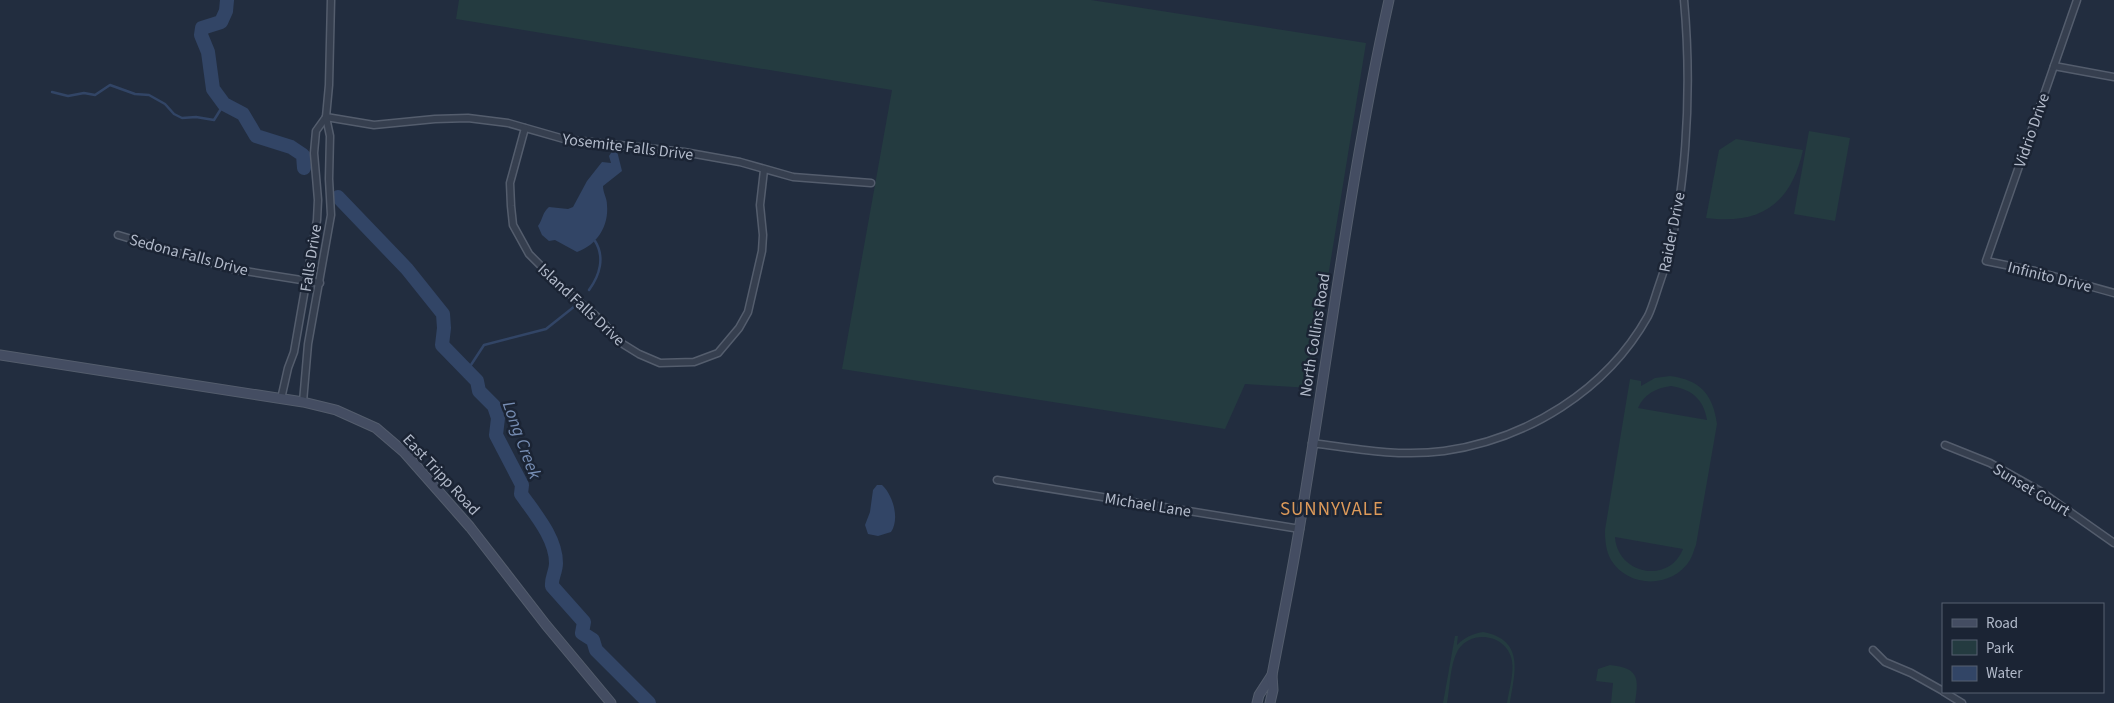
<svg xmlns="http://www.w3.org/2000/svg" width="2114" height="703" font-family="'Source Sans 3',sans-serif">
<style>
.green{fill:#243b40;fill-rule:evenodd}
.water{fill:#324566}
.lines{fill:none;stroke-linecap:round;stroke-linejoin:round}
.stream{stroke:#324566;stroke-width:2.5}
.river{stroke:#324566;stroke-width:14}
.street-casing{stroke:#545d6d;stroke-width:9}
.secondary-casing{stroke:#545d6d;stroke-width:11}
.street{stroke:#363f4f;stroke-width:6}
.secondary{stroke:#444d62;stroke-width:9}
.labels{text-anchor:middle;stroke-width:5;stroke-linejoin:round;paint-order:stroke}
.street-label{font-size:16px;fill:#b2baca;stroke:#1b2434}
.water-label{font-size:18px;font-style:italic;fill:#778eb4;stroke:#1b2434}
.quarter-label{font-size:19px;letter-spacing:1px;fill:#dd9a5a;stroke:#1b2434}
</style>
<rect width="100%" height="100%" fill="#222d3f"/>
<g class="green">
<path d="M 459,0 L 1091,0 L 1366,43 L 1310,388 L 1245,384 L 1225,429 L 842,369 L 892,90 L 456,19 Z"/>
<path d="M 1809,131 L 1850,138 L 1835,221 L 1794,214 Z"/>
<path d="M 1736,139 L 1803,150 C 1791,204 1761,225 1706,218 L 1719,150 Z"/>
<path d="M 1670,376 C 1700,380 1713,394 1717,424 L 1696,545 C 1694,549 1693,555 1690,560 C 1673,588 1629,589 1611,560 C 1606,551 1605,541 1605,530 L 1630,379 L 1641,381 L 1641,386 L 1655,378 ZM 1671,386 C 1691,389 1704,399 1707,420 L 1638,408 C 1644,394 1656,388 1671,386 ZM 1615,537 L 1683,549 C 1669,585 1617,574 1615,537 Z"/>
<path d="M 1483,632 C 1525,640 1515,672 1510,703 L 1507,703 C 1509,690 1514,674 1512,661 C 1508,635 1472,628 1458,650 C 1450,664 1450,687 1447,703 L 1443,703 L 1455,636 L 1458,636 L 1457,645 C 1465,637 1472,634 1483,632 Z"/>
<path d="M 1610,665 C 1639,668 1639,678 1635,703 L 1611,703 L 1613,683 L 1596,681 L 1598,669 Z"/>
</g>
<g class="water">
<path d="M 613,150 L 617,151 L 622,171 L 603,186 C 603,193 607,198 607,205 C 609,226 597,245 577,252 L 555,240 L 549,241 L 542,235 L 538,226 C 543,219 542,213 549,207 L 568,209 L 573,207 L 587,181 L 602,162 L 611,163 L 609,156 Z"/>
<path d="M 877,485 L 882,485 C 893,495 900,519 891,532 L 878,536 L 868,534 L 865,525 L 870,512 L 873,490 Z"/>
</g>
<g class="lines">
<g class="stream">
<path d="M 52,92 L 68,96 L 84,93 L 95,95 L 110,85 L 135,94 L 149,95 L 165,104 L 174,114 L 182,118 L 196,117 L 214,120 L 224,104"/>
<path d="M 589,290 C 600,275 605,257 595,241"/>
<path d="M 467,371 L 484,345 L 546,329 L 575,306"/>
</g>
<g class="river">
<path d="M 227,0 L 226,11 L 221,22 L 202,28 L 201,35 L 208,52 L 213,89 L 224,104 L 243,114 L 256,136 L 291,147 L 303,155 L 304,168"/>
<path d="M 338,197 L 407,269 L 443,314 L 444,328 L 442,345 L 477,381 L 479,391 L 494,406 L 498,418 L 496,435 L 522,485 L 521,494 C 535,514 556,538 556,563 C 556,572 551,578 552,586 L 584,622 L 582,633 L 593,640 L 596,650 L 649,703"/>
</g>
<defs>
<g id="street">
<path d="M 2077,0 L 1986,261 L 2035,271 L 2114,293"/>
<path d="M 2054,66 L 2114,77"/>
<path d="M 326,117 L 374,125 L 435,119 L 468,118 L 508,123 L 564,139 L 684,152 L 740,162 L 793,177 L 871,183"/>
<path d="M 525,128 L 510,183 L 511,206 L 513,225 L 529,254 L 563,288 L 603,322 L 618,341 L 639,354 L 660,363 L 694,362 L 718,353 L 739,328 L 748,312 L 762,251 L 763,235 L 760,205 L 764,170"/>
<path d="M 118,235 L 232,269 L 320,283"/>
<path d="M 281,399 L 288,368 L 294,352 L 317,220 L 318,200 L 314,153 L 316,131 L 326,117"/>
<path d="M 303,402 L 308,344 L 331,215 L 329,179 L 330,136 L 326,117 L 329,85 L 331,0"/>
<path d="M 1312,443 C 1356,449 1400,457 1444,451 C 1527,439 1606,391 1648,316 C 1652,308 1655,297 1658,288 C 1688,206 1692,87 1684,0"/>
<path d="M 1945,445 L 1990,463 L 2040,491 L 2114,543"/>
<path d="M 997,480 L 1300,529"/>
<path d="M 1873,650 L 1885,662 L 1911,673 L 1943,691"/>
<path d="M 1944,692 L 1962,703"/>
</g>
<g id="secondary">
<path d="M 0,355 L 303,402 L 336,410 L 376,428 L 404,452 L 470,527 L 546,625 L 611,703"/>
<path d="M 1257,703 L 1259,695 L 1272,675"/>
<path d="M 1270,703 L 1273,690 L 1272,675 C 1281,627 1291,579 1299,530 C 1329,353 1350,175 1389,0"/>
</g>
</defs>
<use href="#street" class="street-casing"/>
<use href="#secondary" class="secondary-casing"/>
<use href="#street" class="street"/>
<use href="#secondary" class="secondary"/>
</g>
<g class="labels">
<g class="street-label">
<text transform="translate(2031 130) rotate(-71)" y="6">Vidrio Drive</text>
<text transform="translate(628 146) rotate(7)" y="6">Yosemite Falls Drive</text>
<text transform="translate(1671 232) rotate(-79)" y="6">Raider Drive</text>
<text transform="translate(189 254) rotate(15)" y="6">Sedona Falls Drive</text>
<text transform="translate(310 258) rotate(-81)" y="6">Falls Drive</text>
<text transform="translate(2050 276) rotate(14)" y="6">Infinito Drive</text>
<text transform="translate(582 304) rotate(43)" y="6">Island Falls Drive</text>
<text transform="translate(1314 335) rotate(-81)" y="6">North Collins Road</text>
<text transform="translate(442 474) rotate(47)" y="6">East Tripp Road</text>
<text transform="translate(2032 489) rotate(31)" y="6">Sunset Court</text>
<text transform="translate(1148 504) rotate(9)" y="6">Michael Lane</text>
</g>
<g class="water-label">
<text transform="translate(522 440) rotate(70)" y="6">Long Creek</text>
</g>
<g class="quarter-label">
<text x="1332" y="515">SUNNYVALE</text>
</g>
</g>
<rect x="1942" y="603" width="162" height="90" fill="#1b2434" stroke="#576070"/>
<rect x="1952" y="619" width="25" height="8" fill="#444d62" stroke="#576070"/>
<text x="1986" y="628" font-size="15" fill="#b2baca">Road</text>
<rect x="1952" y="640" width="25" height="15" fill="#243b40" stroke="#576070"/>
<text x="1986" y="653" font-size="15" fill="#b2baca">Park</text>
<rect x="1952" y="666" width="25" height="15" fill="#324566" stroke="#576070"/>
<text x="1986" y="678" font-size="15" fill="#b2baca">Water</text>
</svg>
